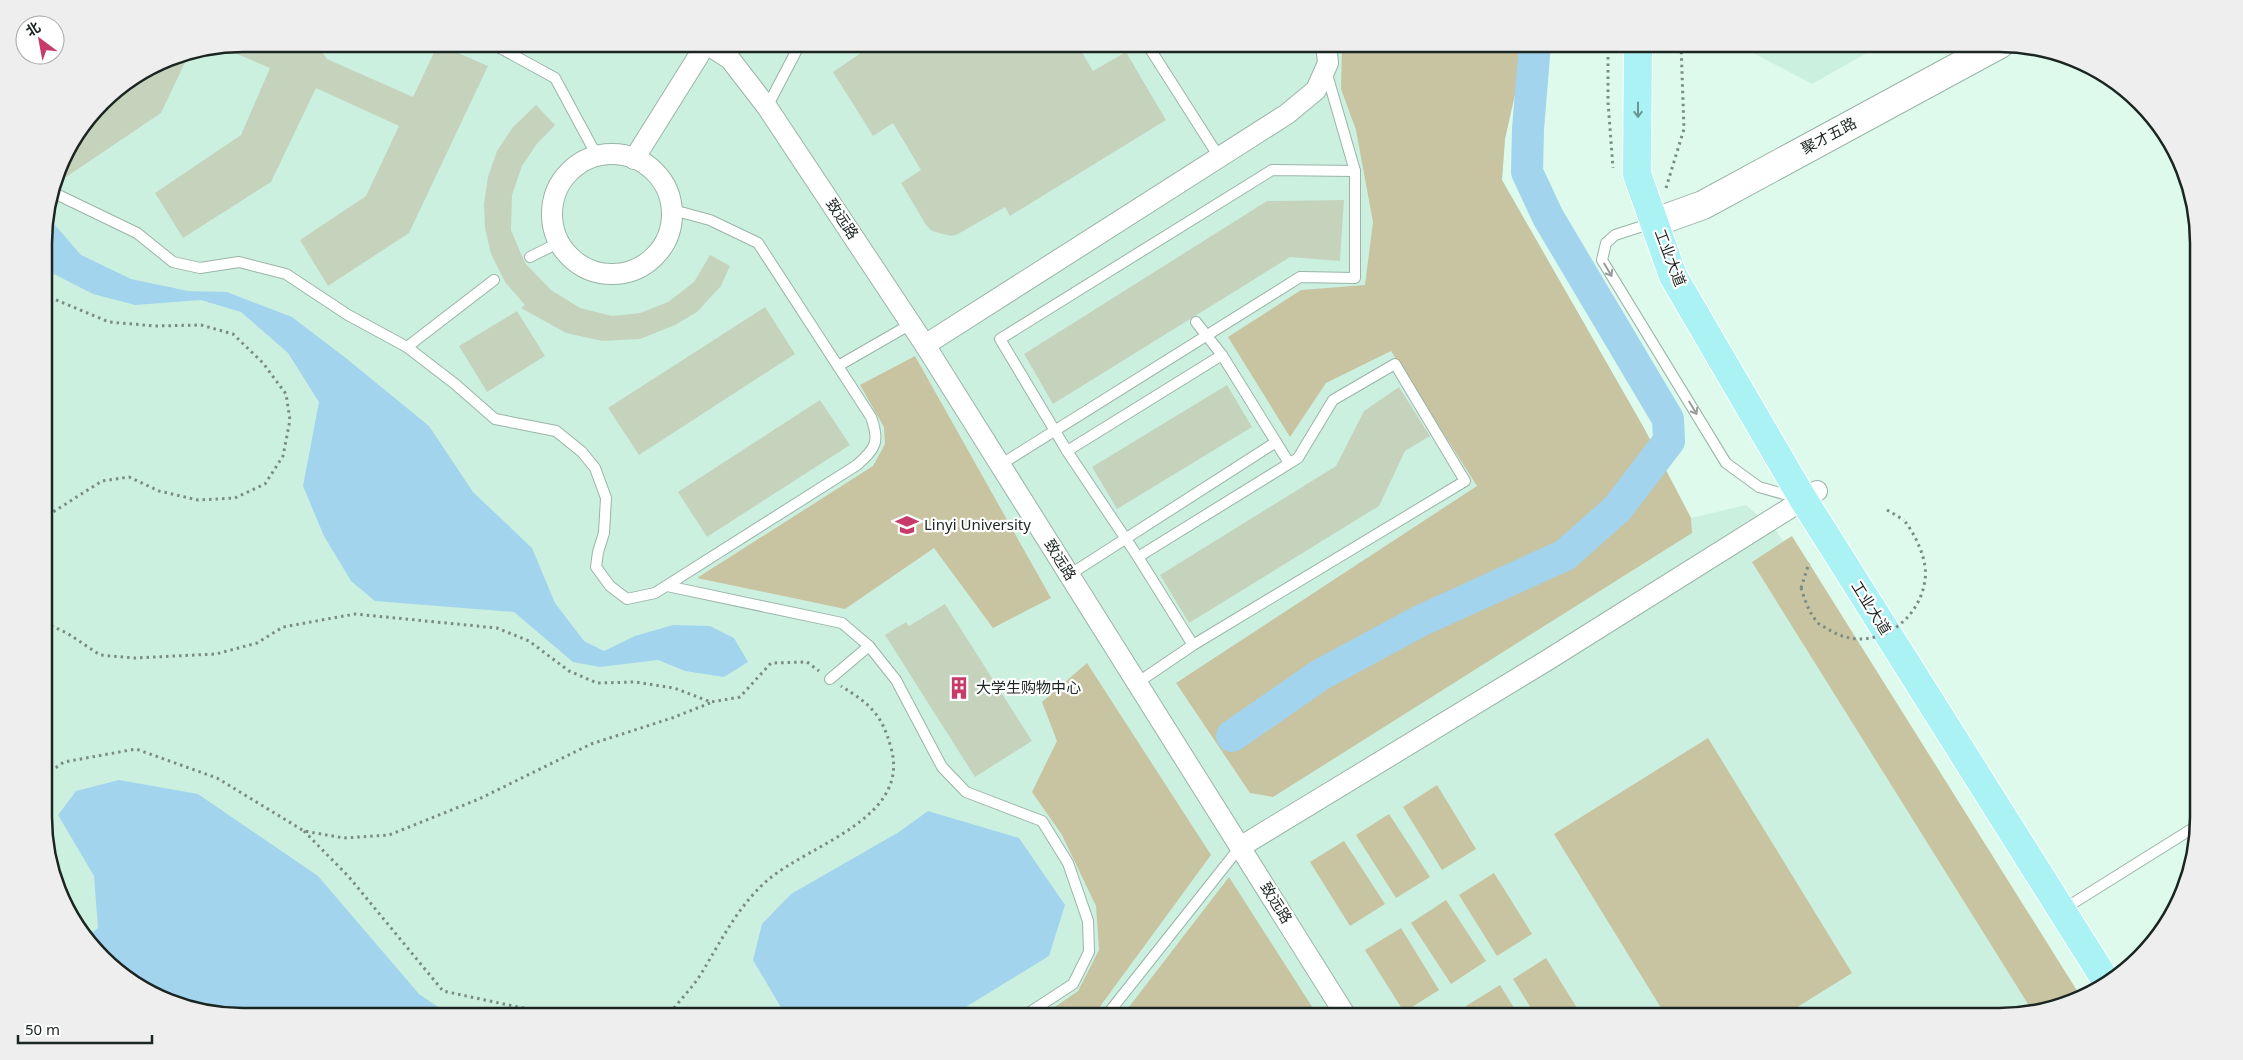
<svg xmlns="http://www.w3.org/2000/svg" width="2243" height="1060" font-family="'Noto Sans','Noto Sans SC',sans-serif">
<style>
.built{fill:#ccf0e0}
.green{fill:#c8c3a0}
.water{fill:#a2d4ed}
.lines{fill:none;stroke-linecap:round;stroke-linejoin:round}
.river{stroke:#a2d4ed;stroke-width:32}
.building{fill:#c5d3bd}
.lane-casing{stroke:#9ab4a8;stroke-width:12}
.street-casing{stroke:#9ab4a8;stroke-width:22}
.secondary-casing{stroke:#9ab4a8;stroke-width:30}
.primary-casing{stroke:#fff;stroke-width:30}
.path{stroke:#7a8c84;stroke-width:3;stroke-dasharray:2.5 4;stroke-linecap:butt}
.lane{stroke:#fff;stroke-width:10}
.street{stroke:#fff;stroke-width:20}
.secondary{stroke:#fff;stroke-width:28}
.primary{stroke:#aaf2f4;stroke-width:28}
.path-bridge{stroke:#7a8c84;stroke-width:3;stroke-dasharray:2.5 4;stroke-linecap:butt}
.oneway{stroke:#6a9695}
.oneway2{stroke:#989d9b}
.labels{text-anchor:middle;stroke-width:4.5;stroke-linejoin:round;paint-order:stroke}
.street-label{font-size:15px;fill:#1b2521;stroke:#fff}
.poi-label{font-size:15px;fill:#1b2521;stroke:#fff;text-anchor:start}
.rim{fill:none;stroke:#1b2521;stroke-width:2.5}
</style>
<rect width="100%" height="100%" fill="#defaed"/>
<g class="built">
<path d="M 244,44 L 1525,44 L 1505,139 L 1502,180 L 1644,428 L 1691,518 L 1746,505 L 1777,532 L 2075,1000 L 2064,1006 L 2012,1016 L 244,1016 L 167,1001 L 122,975 L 85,938 L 59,893 L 46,843 L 44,230 L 64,155 L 112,94 L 167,59 Z"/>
<path d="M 1736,44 L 1883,44 L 1812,84 Z"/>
</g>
<g class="green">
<path d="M 1342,44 L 1524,44 L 1525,50 L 1505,139 L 1502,180 L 1644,428 L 1691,518 L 1692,533 L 1273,797 L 1250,793 L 1176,683 L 1477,486 L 1391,351 L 1326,383 L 1290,437 L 1228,337 L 1301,290 L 1365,285 L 1373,222 L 1356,130 L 1341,89 Z"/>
<path d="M 915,356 L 1051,598 L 993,628 L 934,548 L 845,609 L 697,578 L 873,466 L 885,444 L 884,427 L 860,385 Z"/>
<path d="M 1792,536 L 2081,997 L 2064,1006 L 2033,1012 L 1752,562 Z"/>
<path d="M 1087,663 L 1211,855 L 1093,1016 L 1042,1016 L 1078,991 L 1099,950 L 1096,906 L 1062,835 L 1032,792 L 1057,741 L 1042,702 Z"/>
<path d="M 1708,738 L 1852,973 L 1783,1016 L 1666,1016 L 1554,834 Z"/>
<path d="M 1437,785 L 1476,849 L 1442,870 L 1403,807 Z"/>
<path d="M 1389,814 L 1430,877 L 1396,898 L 1356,835 Z"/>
<path d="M 1344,841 L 1385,904 L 1350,926 L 1310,862 Z"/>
<path d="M 1494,873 L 1532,934 L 1497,956 L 1459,895 Z"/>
<path d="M 1229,877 L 1318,1016 L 1122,1016 Z"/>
<path d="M 1446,900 L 1486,961 L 1451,984 L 1411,923 Z"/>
<path d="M 1401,928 L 1439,990 L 1404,1012 L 1365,950 Z"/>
<path d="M 1546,958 L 1582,1016 L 1536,1016 L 1513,979 Z"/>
<path d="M 1500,985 L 1519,1016 L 1473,1016 L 1466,1006 Z"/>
</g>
<g class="water">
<path d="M 48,217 L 81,255 L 131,279 L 188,291 L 227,292 L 292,317 L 347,359 L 429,426 L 473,492 L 532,548 L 555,603 L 584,641 L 604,651 L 635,636 L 673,625 L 710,626 L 734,638 L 748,662 L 724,677 L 685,671 L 658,660 L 600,667 L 573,662 L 514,612 L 375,601 L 351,581 L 324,536 L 303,486 L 319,402 L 288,353 L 241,312 L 201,300 L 135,305 L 93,294 L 44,269 L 44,230 Z"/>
<path d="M 119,780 L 198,794 L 318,876 L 419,994 L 450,1015 L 507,1016 L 243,1016 L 167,1001 L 122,975 L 85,938 L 98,928 L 94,876 L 58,815 L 76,791 Z"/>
<path d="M 928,811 L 1019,838 L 1065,905 L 1049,956 L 951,1016 L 912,1016 L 901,1010 L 883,1016 L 786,1016 L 753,960 L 762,924 L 791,894 L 899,832 Z"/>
</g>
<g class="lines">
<path class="river" d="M 1232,736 L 1320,675 L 1420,621 L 1565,555 L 1617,509 L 1669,441 L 1668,419 L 1548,217 L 1527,172 L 1528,129 L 1535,44"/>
</g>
<g class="building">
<path d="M 244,44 L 316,44 L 327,59 L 413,97 L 438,44 L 488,66 L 409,233 L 328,286 L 300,240 L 366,196 L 399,126 L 316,88 L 271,182 L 183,238 L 155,193 L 241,135 L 270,68 L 223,48 Z"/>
<path d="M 874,44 L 1077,44 L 1093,71 L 1126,52 L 1166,120 L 1010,216 L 1005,207 L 958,234 L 951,236 L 943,234 L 932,231 L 926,225 L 901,183 L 921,170 L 893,123 L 873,136 L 833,72 Z"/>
<path d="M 189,54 L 161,113 L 66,177 L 61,168 L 64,155 L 112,94 L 167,59 Z"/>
<path d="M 536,105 L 555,125 L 536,145 L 522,166 L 512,195 L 511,230 L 525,263 L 551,290 L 580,308 L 612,316 L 640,313 L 668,302 L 694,282 L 710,255 L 730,266 L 721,286 L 697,312 L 675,325 L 640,339 L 602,341 L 566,333 L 521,308 L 525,305 L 505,282 L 491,254 L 485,228 L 484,204 L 488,177 L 497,151 L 513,127 Z"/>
<path d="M 1344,200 L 1340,261 L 1290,257 L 1053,404 L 1024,354 L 1267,201 Z"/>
<path d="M 765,307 L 795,354 L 639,455 L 608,408 Z"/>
<path d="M 517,311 L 545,356 L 487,392 L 459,346 Z"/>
<path d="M 1227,385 L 1252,427 L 1117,509 L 1092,467 Z"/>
<path d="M 1399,387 L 1430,436 L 1405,451 L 1379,506 L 1189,623 L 1160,575 L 1336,466 L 1364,411 Z"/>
<path d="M 820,400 L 850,445 L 707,537 L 678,492 Z"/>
<path d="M 945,604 L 1032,741 L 975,777 L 885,635 L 906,622 L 909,626 Z"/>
</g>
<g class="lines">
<defs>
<g id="lane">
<path d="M 493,44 L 555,78 L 597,156"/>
<path d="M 1147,44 L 1219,157"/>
<path d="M 767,107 L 800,44"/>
<path d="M 54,193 L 137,233 L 173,262 L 200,268 L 239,262 L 286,274 L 348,315 L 407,347 L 455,384 L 495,419 L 556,431 L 582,452 L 595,468 L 606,498 L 604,533 L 598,552 L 596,567 L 610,586 L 627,599 L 655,593 L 857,465 C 876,448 880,442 871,417 L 758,243 L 710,220 L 673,210"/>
<path d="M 1652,223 L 1615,235 L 1606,243 L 1602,260 L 1726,463 L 1759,487 L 1798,498"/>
<path d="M 530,257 L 560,242"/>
<path d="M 1196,322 L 1222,355"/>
<path d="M 407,347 L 494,280"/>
<path d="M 838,366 L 911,324"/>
<path d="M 1276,442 L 1289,463"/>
<path d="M 1067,451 L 1000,339 L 1272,170 L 1355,171"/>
<path d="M 1000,465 L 1300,277 L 1355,278 L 1355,171 L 1326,71"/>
<path d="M 1069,575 L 1125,539 L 1276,442 L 1222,355 L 1067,451 L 1138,557"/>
<path d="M 667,586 L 842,623 L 869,646 L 896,680 L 942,767 L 966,792 L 1042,821 L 1068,863 L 1088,921 L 1089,952 L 1073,984 L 1024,1016"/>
<path d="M 830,679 L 869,646"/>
<path d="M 1137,683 L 1193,645 L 1465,481 L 1395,364 L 1333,400 L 1298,458 L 1138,557 L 1193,645"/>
<path d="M 2075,902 L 2198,825"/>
<path d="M 1106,1016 L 1240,847"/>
</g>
<g id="street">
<path d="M 707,44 L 730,59 L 767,107 L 925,345 L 1346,1016"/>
<circle cx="612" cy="214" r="60"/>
<path d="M 634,159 L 706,44"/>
<path d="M 925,345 L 1287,114 L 1316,90 L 1328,63 L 1326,44"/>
<path d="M 1240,847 L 1546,661 L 1817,491"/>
</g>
<path id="secondary" d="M 1656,222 L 1703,205 L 2000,44"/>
<path id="primary" d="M 1638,44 L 1637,174 L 1673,276 L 1803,499 L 2108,984"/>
</defs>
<use href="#lane" class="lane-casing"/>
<use href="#street" class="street-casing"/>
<use href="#secondary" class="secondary-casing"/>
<use href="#primary" class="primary-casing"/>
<g class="path">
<path d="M 1608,44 L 1608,102 L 1613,168"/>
<path d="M 1666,188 L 1684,129 L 1681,44"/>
<path d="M 44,295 L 109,322 L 155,326 L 201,325 L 233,334 L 263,363 L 286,394 L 290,420 L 283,456 L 265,484 L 235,498 L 198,500 L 159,491 L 129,477 L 102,481 L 45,517"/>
<path d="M 1887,510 L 1904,520"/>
<path d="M 1801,588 L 1809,563"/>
<path d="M 45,623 L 67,633 L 100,655 L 134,658 L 216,654 L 257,643 L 283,627 L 355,614 L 497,628 L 529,641 L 569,671 L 597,683 L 635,682 L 674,688 L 711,702 L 740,697 L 771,663 L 807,662 L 819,671"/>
<path d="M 45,775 L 64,762 L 136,749 L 217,778 L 304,831 L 344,838 L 389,835 L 479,799 L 591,744 L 672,718 L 710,703"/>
<path d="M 304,831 L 349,877 L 443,991 L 560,1016"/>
<path d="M 664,1016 L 670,1013 C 680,1000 692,988 701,974 C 721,941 739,904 769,879 C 811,844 911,818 891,748 C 882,714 870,704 841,686"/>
</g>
<use href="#lane" class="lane"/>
<use href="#street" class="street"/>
<use href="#secondary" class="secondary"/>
<use href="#primary" class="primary"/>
<path class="path-bridge" d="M 1801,588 C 1805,600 1809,613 1818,623 C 1821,626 1827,628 1831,631 C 1871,654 1919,624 1925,580 C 1928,560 1916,536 1904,520"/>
</g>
<defs><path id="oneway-shaft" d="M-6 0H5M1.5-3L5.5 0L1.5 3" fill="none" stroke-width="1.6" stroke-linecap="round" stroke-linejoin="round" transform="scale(1.25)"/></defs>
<use class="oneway" href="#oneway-shaft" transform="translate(1638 110) rotate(90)"/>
<g class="oneway2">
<use href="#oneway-shaft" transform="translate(1608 270) rotate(59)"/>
<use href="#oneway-shaft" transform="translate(1693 408) rotate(59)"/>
</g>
<defs>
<symbol id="university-bare" viewBox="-9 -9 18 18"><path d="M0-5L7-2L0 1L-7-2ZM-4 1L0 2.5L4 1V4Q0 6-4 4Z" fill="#c83a69" stroke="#fff" stroke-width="2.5" paint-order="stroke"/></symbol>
<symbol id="building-bare" viewBox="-9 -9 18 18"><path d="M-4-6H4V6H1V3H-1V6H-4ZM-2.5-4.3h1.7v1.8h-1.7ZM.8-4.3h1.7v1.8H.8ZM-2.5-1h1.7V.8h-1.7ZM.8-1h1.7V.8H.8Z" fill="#c83a69" stroke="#fff" stroke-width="2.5" paint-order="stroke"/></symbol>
</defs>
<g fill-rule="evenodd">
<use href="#university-bare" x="891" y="509" width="32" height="32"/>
<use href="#building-bare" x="943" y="672" width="32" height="32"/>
</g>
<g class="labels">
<g class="street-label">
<text transform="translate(1829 136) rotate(-28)" y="5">聚才五路</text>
<text transform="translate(842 219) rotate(56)" y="5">致远路</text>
<text transform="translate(1670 258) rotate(69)" y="5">工业大道</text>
<text transform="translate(1060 560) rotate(58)" y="5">致远路</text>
<text transform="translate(1871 608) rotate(58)" y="5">工业大道</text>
<text transform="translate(1276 903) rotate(58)" y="5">致远路</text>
</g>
<g class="poi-label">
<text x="924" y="530">Linyi University</text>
<text x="976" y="693">大学生购物中心</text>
</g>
</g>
<path d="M0 0H2243V1060H0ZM243 52H1999A191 191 0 0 1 2190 243V817A191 191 0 0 1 1999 1008H243A191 191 0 0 1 52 817V243A191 191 0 0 1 243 52Z" fill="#edeeed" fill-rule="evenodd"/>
<path class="rim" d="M243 52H1999A191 191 0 0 1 2190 243V817A191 191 0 0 1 1999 1008H243A191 191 0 0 1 52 817V243A191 191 0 0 1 243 52Z"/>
<g transform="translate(40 40) rotate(328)"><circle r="24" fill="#ffffff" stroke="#a4a8a6"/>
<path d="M0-4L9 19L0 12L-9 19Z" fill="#c83a69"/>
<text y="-8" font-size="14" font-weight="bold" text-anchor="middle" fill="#1b2521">北</text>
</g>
<path d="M18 1035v8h134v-8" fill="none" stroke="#1b2521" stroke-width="2.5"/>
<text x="25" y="1035" font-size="15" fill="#1b2521" stroke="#ffffff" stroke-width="4" paint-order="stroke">50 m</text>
</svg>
